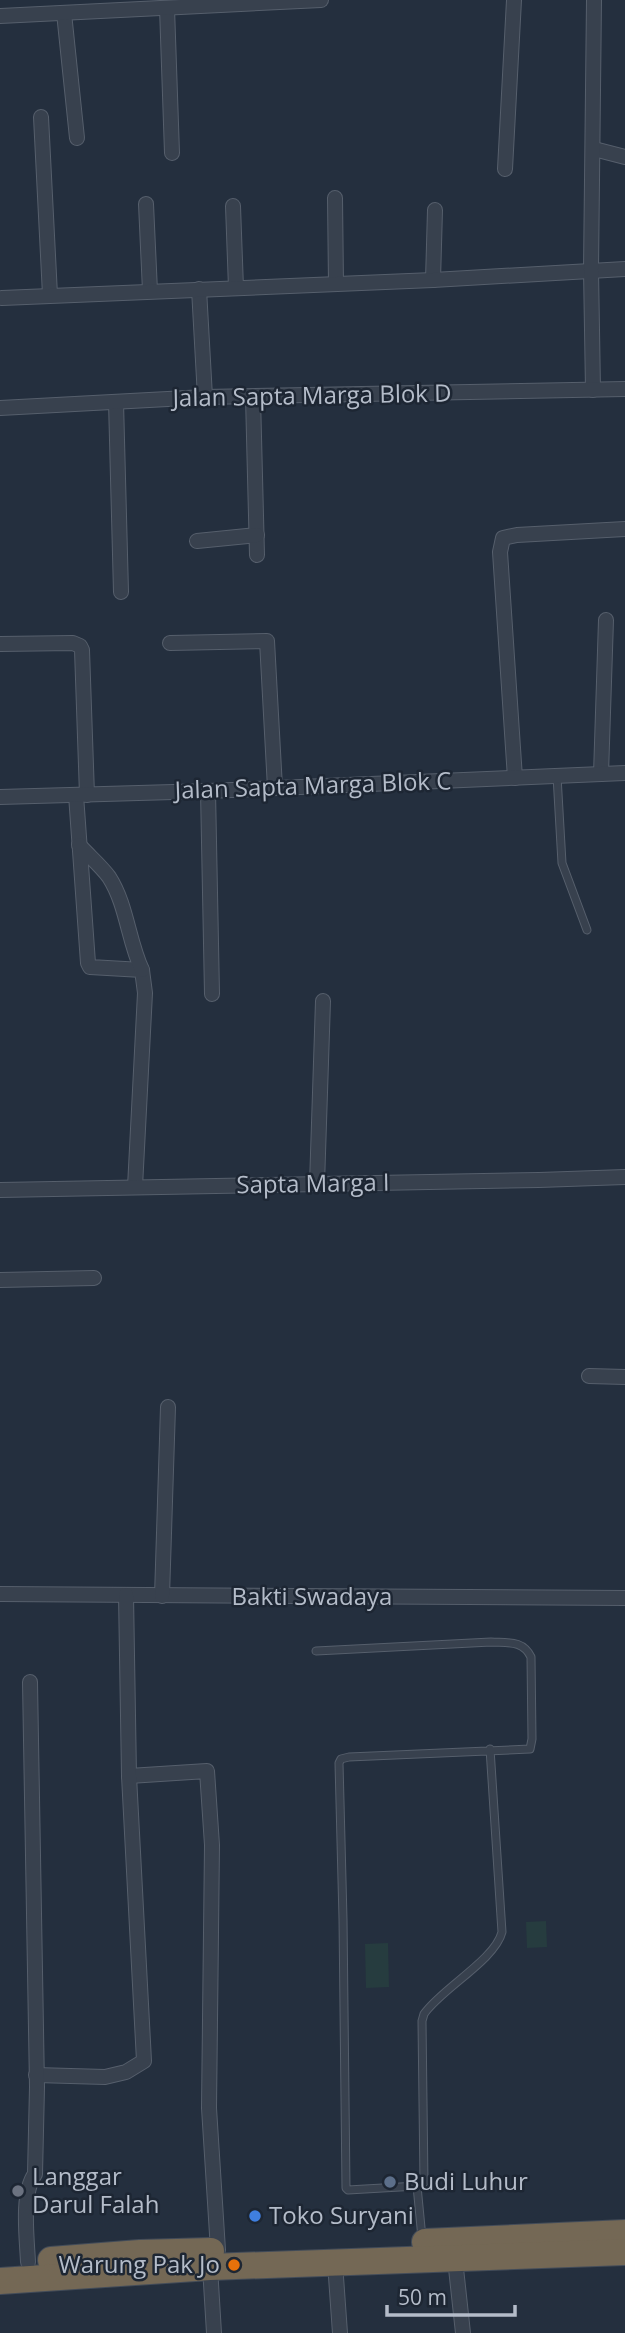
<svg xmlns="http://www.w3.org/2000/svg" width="625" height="2333" font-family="'Open Sans',sans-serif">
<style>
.green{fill:#263c3f}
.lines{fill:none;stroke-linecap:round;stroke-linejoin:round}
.lane-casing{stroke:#565f6c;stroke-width:9}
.street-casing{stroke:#565f6c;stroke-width:16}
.highway-casing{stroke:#434c59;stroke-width:28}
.lane{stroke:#38414e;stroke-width:7}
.street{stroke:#38414e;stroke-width:14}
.highway{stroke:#746855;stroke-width:26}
.service-dot{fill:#5c6f8a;stroke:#1d2633;stroke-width:2.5}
.worship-dot{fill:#6b7280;stroke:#1d2633;stroke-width:2.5}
.shop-dot{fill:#3f7fe0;stroke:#1d2633;stroke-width:2.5}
.food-dot{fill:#e8710a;stroke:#1d2633;stroke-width:2.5}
.labels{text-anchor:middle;stroke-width:5;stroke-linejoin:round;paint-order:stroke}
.street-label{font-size:24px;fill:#b4bcc9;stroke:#1d2633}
.poi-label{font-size:24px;fill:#b4bcc9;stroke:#1d2633;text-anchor:start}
</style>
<rect width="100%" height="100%" fill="#242f3e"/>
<g class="green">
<path d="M 546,1921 L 547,1947 L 527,1948 L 526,1922 Z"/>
<path d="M 388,1943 L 389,1987 L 366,1988 L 365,1944 Z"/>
</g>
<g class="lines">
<defs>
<g id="lane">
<path d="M 557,776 L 562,863 L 587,930"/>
<path d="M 316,1651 L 491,1642 C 508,1643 523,1640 531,1657 L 532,1739 L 530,1749 L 349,1757 L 341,1759 L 339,1763 L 343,1919 L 346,2188 L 348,2190 L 417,2186 L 424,2183 L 422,2021 L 424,2014 C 441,1989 495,1960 502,1932 L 490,1749"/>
<path d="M 417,2186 L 422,2238"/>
</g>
<g id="street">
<path d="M 167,8 L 172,153"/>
<path d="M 64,13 L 77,138"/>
<path d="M 0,16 L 321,0"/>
<path d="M 41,117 L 50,295"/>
<path d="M 594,149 L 625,157"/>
<path d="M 505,169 L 514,0"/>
<path d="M 335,198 L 336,284"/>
<path d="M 146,204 L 150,291"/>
<path d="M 233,206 L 236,288"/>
<path d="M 433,280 L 435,210"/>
<path d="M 199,289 L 205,397"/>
<path d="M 2,298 L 433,280 L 625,269"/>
<path d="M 593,390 L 591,270 L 594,0"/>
<path d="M 253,397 L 257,555"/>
<path d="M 116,402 L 121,592"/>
<path d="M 0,408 L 205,397 L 625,389"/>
<path d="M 197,541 L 257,535"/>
<path d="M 170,643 L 267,641 L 275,788"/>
<path d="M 0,644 L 73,643 L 80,646 L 82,650 L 87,795"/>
<path d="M 601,774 L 606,620"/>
<path d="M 515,778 L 500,552 L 503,538 L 517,535 L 625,529"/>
<path d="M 208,791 L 212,994"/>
<path d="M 76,795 L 88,963 L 90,967 L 142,970 L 145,993 L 135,1187"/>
<path d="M 0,797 L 208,791 L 625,773"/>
<path d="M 79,845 C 89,856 101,866 109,877 C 127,905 128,940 142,970"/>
<path d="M 317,1184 L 323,1001"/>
<path d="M 0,1190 L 539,1180 L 625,1177"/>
<path d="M 0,1280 L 94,1278"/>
<path d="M 589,1376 L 625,1377"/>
<path d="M 0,1594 L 625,1598"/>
<path d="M 162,1596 L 168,1407"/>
<path d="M 129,1776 L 207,1771 L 212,1845 L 209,2108 L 218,2250"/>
<path d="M 36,2075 L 105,2077 L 126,2072 L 144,2061 L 129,1776 L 126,1595"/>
<path d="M 455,2259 L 463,2333"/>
<path d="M 28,2262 C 27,2239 21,2193 35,2174 L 37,2087 L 30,1682"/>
<path d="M 335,2263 L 340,2333"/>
<path d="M 210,2267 L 214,2333"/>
</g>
<g id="highway">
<path d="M 425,2242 L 625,2233"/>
<path d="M 51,2260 L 140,2253 L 211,2251"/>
<path d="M 0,2281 L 210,2267 L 625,2252"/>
</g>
</defs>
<use href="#lane" class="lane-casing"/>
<use href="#street" class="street-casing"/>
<use href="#highway" class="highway-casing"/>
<use href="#lane" class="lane"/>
<use href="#street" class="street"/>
<use href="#highway" class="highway"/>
</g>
<circle class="service-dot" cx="390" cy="2182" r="7"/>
<circle class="worship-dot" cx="18" cy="2191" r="7"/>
<circle class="shop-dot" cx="255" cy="2216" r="7"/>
<circle class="food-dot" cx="234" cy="2265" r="7"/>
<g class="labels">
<g class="street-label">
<text transform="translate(312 396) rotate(-1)" y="8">Jalan Sapta Marga Blok D</text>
<text transform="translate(313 786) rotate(-2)" y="8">Jalan Sapta Marga Blok C</text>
<text transform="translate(313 1184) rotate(-1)" y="8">Sapta Marga I</text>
<text x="312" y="1605">Bakti Swadaya</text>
</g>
<g class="poi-label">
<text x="32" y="2185">Langgar<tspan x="32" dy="28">Darul Falah</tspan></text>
<text x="404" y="2190">Budi Luhur</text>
<text x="269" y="2224">Toko Suryani</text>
<text x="220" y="2273" text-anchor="end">Warung Pak Jo</text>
</g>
</g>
<path d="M387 2305v10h128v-10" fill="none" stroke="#b4bcc9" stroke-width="3.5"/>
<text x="398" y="2305" font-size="21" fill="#b4bcc9" stroke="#1d2633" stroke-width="5" paint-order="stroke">50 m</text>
</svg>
